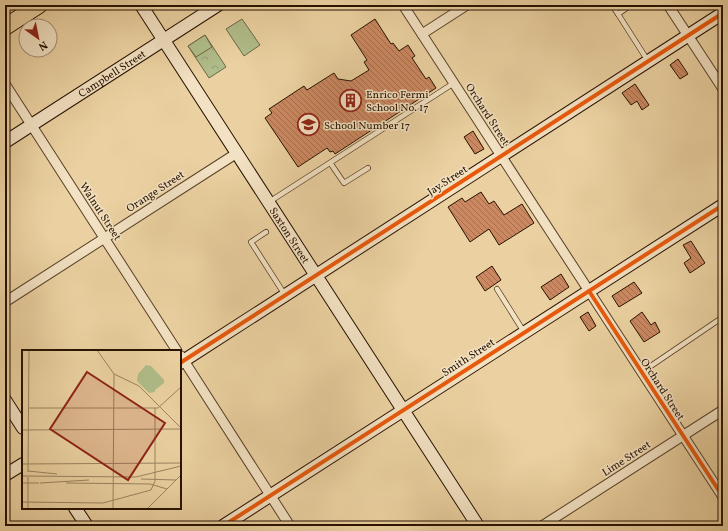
<svg xmlns="http://www.w3.org/2000/svg" width="728" height="531" font-family="Vollkorn,serif">
<style>
.park{fill:url(#park-crowns);stroke:#6b6745}
.pitch{fill:#b0bd8a;stroke:#6b6745}
.building{fill:url(#building-back-hatch);stroke:#261100}
.lines{fill:none;stroke-linecap:round;stroke-linejoin:round}
.lane-casing{stroke:#574128;stroke-width:6}
.street-casing{stroke:#574128;stroke-width:11}
.secondary-casing{stroke:#261100;stroke-width:14}
.highway-casing{stroke:#261100;stroke-width:18}
.lane{stroke:#f2e1c2;stroke-width:4.5}
.street{stroke:#f2e1c2;stroke-width:9}
.secondary{stroke:#f2e1c2;stroke-width:12}
.highway{stroke:#ebd1a1;stroke-width:16}
.cycleway-casing{stroke:#f2e1c2;stroke-width:6}
.cycleway{stroke:#e8590c;stroke-width:4}
.labels{text-anchor:middle;stroke-width:3;stroke-linejoin:round;paint-order:stroke}
.street-label{font-size:11px;fill:#261100;stroke:#f2e1c2}
.poi-label{font-size:11px;fill:#261100;stroke:#f2e1c2;text-anchor:start}
.inset-road{fill:none;stroke:#9c8461;stroke-width:1}
.view{fill:#8f2418;fill-opacity:0.15;stroke:#8f2418;stroke-width:2}
.inset-edge{fill:none;stroke:#261100;stroke-width:2}
</style>
<defs>
<pattern id="park-crowns" width="20" height="18" patternUnits="userSpaceOnUse"><rect width="20" height="18" fill="#b0bd8a"/><path d="M2 6a3 3 0 1 1 6 0M12 15a3 3 0 1 1 6 0" fill="none" stroke="#97a175"/></pattern>
<pattern id="building-back-hatch" width="6" height="6" patternUnits="userSpaceOnUse"><rect width="6" height="6" fill="#cb8861"/><path d="M-1 5l2 2M0 0l6 6M5-1l2 2" fill="none" stroke="#a56e4e"/></pattern>
</defs>
<rect width="100%" height="100%" fill="#ebd1a1"/>
<filter id="stains"><feTurbulence type="fractalNoise" baseFrequency=".005" numOctaves="4"/><feColorMatrix values="0 0 0 0 .2 0 0 0 0 .09 0 0 0 0 .02 0 0 0 .5 -.17"/></filter>
<radialGradient id="worn" r=".72"><stop offset=".6" stop-color="#630" stop-opacity="0"/><stop offset="1" stop-color="#630" stop-opacity=".3"/></radialGradient>
<path class="park" d="M 205,35 L 226,67 L 209,78 L 188,46 Z"/>
<g class="pitch">
<path d="M 242,19 L 260,45 L 244,56 L 226,29 Z"/>
<path d="M 205,35 L 212,47 L 196,57 L 188,46 Z"/>
</g>
<g class="building">
<path d="M 375,19 L 391,44 L 393,43 L 399,51 L 408,45 L 415,56 L 412,58 L 426,79 L 429,77 L 436,88 L 335,154 L 333,151 L 330,152 L 327,148 L 298,167 L 265,118 L 272,113 L 269,109 L 304,86 L 307,90 L 334,73 L 338,79 L 351,81 L 369,70 L 364,62 L 367,60 L 351,35 Z"/>
<path d="M 678,59 L 688,74 L 680,79 L 670,65 Z"/>
<path d="M 635,84 L 649,105 L 642,110 L 637,101 L 631,105 L 622,93 Z"/>
<path d="M 473,131 L 484,149 L 475,154 L 464,137 Z"/>
<path d="M 481,192 L 489,204 L 494,201 L 504,215 L 522,204 L 534,223 L 499,245 L 489,229 L 470,242 L 448,207 L 462,198 L 465,202 Z"/>
<path d="M 691,241 L 705,263 L 690,273 L 684,263 L 691,258 L 683,245 Z"/>
<path d="M 492,266 L 501,280 L 485,291 L 476,277 Z"/>
<path d="M 561,274 L 569,287 L 550,300 L 541,287 Z"/>
<path d="M 634,282 L 642,293 L 619,307 L 612,296 Z"/>
<path d="M 588,312 L 596,326 L 589,331 L 580,317 Z"/>
<path d="M 642,312 L 651,325 L 655,322 L 660,332 L 644,342 L 630,321 Z"/>
</g>
<g class="lines">
<defs>
<g id="lane">
<path d="M 612,5 L 618,14"/>
<path d="M 631,5 L 618,14 L 648,61"/>
<path d="M 331,164 L 344,183 L 368,168"/>
<path d="M 269,202 L 454,83"/>
<path d="M 266,232 L 251,242 L 285,295"/>
<path d="M 497,289 L 524,332"/>
<path d="M 642,372 L 723,317"/>
</g>
<g id="street">
<path d="M 403,5 L 723,497"/>
<path d="M 668,5 L 723,89"/>
<path d="M 422,34 L 467,5"/>
<path d="M 5,84 L 177,351"/>
<path d="M 5,302 L 237,153"/>
<path d="M 181,356 L 290,526"/>
<path d="M 542,526 L 723,410"/>
</g>
<g id="secondary">
<path id="s1" d="M 141,5 L 478,526"/>
<path id="s2" d="M 5,142 L 218,5"/>
<path d="M 180,363 L 723,13"/>
<path d="M 5,400 L 23,428"/>
<path d="M 5,475 L 23,464"/>
<path d="M 75,508 L 87,526"/>
<path d="M 223,526 L 723,205"/>
</g>
<path id="highway" d="M 5,27 L 39,5"/>
</defs>
<use href="#lane" class="lane-casing"/>
<use href="#street" class="street-casing"/>
<use href="#secondary" class="secondary-casing"/>
<use href="#highway" class="highway-casing"/>
<use href="#lane" class="lane"/>
<use href="#street" class="street"/>
<use href="#secondary" class="secondary"/>
<use href="#highway" class="highway"/>
<defs>
<g id="cycleway">
<path d="M 589,291 L 723,497"/>
<path d="M 180,363 L 723,13"/>
<path d="M 223,526 L 723,205"/>
</g>
</defs>
<use href="#cycleway" class="cycleway-casing"/>
<use href="#cycleway" class="cycleway"/>
</g>
<defs>
<symbol id="building-ring" viewBox="-11 -11 22 22"><circle r="9.5" fill="#f2e1c2" stroke="#8f2418" stroke-width="1.5"/><path d="M-4-6H4V6H1V3H-1V6H-4ZM-2.5-4.3h1.7v1.8h-1.7ZM.8-4.3h1.7v1.8H.8ZM-2.5-1h1.7V.8h-1.7ZM.8-1h1.7V.8H.8Z" fill="#8f2418"/></symbol>
<symbol id="school-ring" viewBox="-11 -11 22 22"><circle r="9.5" fill="#f2e1c2" stroke="#8f2418" stroke-width="1.5"/><path d="M0-5L7-2L0 1L-7-2ZM-4 1L0 2.5L4 1V4Q0 6-4 4Z" fill="#8f2418"/></symbol>
</defs>
<g fill-rule="evenodd">
<use href="#building-ring" x="338" y="88" width="25" height="25"/>
<use href="#school-ring" x="296" y="112" width="25" height="25"/>
</g>
<g class="labels">
<g class="street-label">
<text dy="4" stroke="none"><textPath href="#s2" startOffset="127">Campbell Street</textPath></text>
<text transform="translate(488 114) rotate(57)" y="4">Orchard Street</text>
<text transform="translate(447 180) rotate(-33)" y="4">Jay Street</text>
<text transform="translate(155 191) rotate(-33)" y="4">Orange Street</text>
<text transform="translate(101 211) rotate(57)" y="4">Walnut Street</text>
<text dy="4" stroke="none"><textPath href="#s1" startOffset="274">Saxton Street</textPath></text>
<text transform="translate(468 357) rotate(-33)" y="4">Smith Street</text>
<text transform="translate(663 389) rotate(57)" y="4">Orchard Street</text>
<text transform="translate(626 458) rotate(-33)" y="4">Lime Street</text>
</g>
<g class="poi-label">
<text x="366" y="98">Enrico Fermi<tspan x="366" dy="13">School No. 17</tspan></text>
<text x="324" y="129">School Number 17</text>
</g>
</g>
<g transform="translate(22 350)">
<rect width="159" height="159" fill="#ebd1a1"/>
<path d="M 124,15 L 129,16 L 142,30 L 142,33 L 133,40 L 133,42 L 127,43 L 115,31 L 116,24 Z" fill="#b0bd8a"/>
<path class="inset-road" d="M 75,0 L 92,24 L 117,36 L 159,78M 6,58 L 136,58 L 159,37M 0,80 L 159,79M 0,114 L 159,113M 6,121 L 35,124M 6,122 L 7,0M 0,126 L 114,127 L 159,116M 119,129 L 154,130M 0,133 L 17,133M 18,133 L 67,130M 44,133 L 128,134 L 145,139M 0,152 L 81,153 L 129,140 L 133,131 L 133,58M 6,159 L 6,127M 91,159 L 92,24M 125,159 L 159,125"/>
<path class="view" d="M 65,22 L 143,73 L 106,130 L 28,79 Z"/>
<rect width="159" height="159" class="inset-edge"/>
</g>
<rect width="728" height="531" fill="none" stroke="#ebd1a1" stroke-width="20"/>
<rect x="6" y="6" width="716" height="519" fill="none" stroke="#261100" stroke-width="2"/>
<rect x="10" y="10" width="708" height="511" fill="none" stroke="#261100"/>
<g transform="translate(38 38) rotate(147)"><circle r="19" fill="#f2e1c2" stroke="#a08e74"/>
<path d="M0-3L7 15L0 10L-7 15Z" fill="#8f2418"/>
<text y="-6" font-size="11" font-weight="bold" text-anchor="middle" fill="#261100">N</text>
</g>
<rect width="100%" height="100%" filter="url(#stains)"/>
<rect width="100%" height="100%" fill="url(#worn)"/>
</svg>
